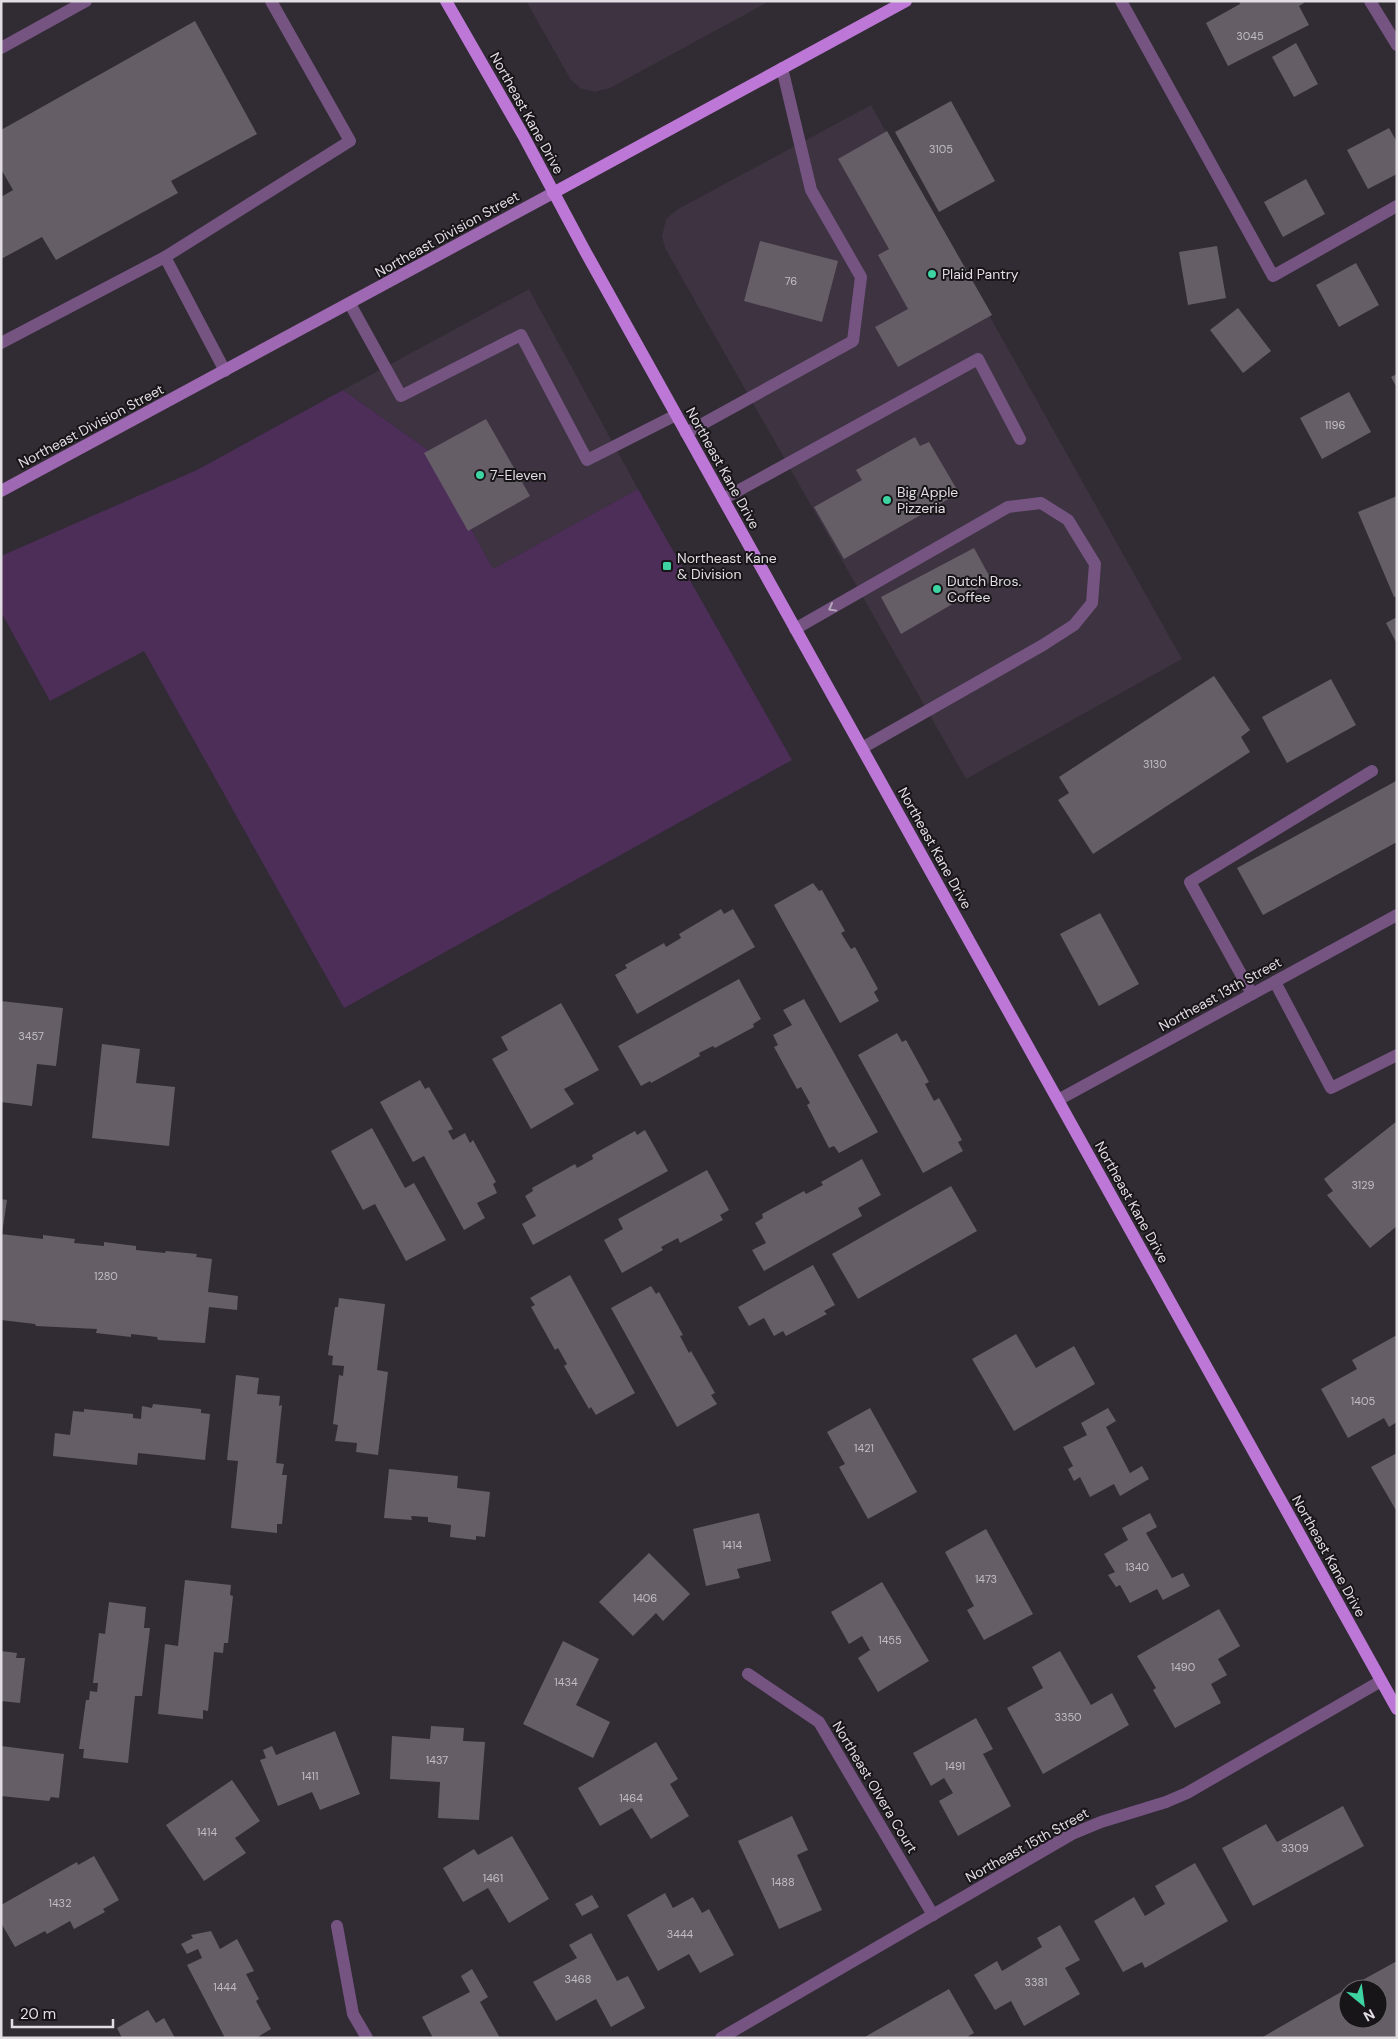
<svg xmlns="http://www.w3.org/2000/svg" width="1398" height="2039" font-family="'DM Sans',sans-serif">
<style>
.built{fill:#3d3341}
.green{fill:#4d2e59}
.building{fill:#655e67;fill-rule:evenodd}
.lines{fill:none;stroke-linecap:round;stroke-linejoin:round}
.lane{stroke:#755482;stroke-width:12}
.street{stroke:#755482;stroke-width:12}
.secondary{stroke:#9e69b2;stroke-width:12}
.primary{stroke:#bd78d7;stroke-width:12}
.oneway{stroke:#b6a6bc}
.poi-dot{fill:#3ed4a2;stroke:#171518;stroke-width:2}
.labels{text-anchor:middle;stroke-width:4;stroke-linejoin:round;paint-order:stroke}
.number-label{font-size:11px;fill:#c2bdc4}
.street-label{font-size:14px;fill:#e1dde3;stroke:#171518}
.poi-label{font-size:14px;fill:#e1dde3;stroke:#171518;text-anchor:start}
</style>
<rect width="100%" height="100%" fill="#312b33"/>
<g class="built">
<path d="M 526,1 L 770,1 L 610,88 L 595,92 L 580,88 L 571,80 Z"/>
<path d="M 871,105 L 1182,659 L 966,779 L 665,248 L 662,236 L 666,219 L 678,209 Z"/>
<path d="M 529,289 L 638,489 L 493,569 L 428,450 L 343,390 Z"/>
</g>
<path class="green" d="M 343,390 L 428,450 L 493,569 L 638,489 L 792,760 L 344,1008 L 144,651 L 50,701 L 1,612 L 1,556 L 197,470 Z"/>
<g class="building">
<path d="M 1239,1 L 1303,1 L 1304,3 L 1299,6 L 1309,25 L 1228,66 L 1206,23 L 1240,4 Z"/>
<path d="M 195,21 L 257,134 L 171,181 L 178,193 L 56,260 L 42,237 L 1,259 L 1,197 L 13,190 L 1,169 L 1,130 Z"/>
<path d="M 1296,43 L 1318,84 L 1294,97 L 1272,57 Z"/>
<path d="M 951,101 L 995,181 L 939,212 L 895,132 Z"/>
<path d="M 1389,128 L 1397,142 L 1397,174 L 1368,189 L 1347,150 Z"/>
<path d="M 887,131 L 992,315 L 898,367 L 875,327 L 908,309 L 878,255 L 889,249 L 838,159 Z"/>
<path d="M 1306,179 L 1325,214 L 1283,237 L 1264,202 Z"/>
<path d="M 760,241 L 838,261 L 822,322 L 744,301 Z"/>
<path d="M 1217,246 L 1226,298 L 1188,305 L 1179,252 Z"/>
<path d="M 1356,263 L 1379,305 L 1339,327 L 1316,285 Z"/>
<path d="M 1238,308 L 1271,351 L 1243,373 L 1210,330 Z"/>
<path d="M 1397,374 L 1397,388 L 1391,377 Z"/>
<path d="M 1349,392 L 1371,432 L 1322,459 L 1300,418 Z"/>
<path d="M 486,419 L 530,496 L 468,531 L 424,453 Z"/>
<path d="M 915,437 L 920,446 L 929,442 L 959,493 L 844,559 L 814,507 L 862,480 L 856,470 Z"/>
<path d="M 1397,496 L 1397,596 L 1394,597 L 1358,512 Z"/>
<path d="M 974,548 L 992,581 L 901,634 L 881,597 Z"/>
<path d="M 1397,617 L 1397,644 L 1386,623 Z"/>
<path d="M 1214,676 L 1250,730 L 1241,737 L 1250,752 L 1093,854 L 1058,800 L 1069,793 L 1059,777 Z"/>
<path d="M 1331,679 L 1356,725 L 1287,763 L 1262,717 Z"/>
<path d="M 1396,781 L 1397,842 L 1263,915 L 1237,868 Z"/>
<path d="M 813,883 L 819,891 L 822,890 L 845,931 L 841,933 L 851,949 L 855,947 L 878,989 L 874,992 L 879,1001 L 840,1023 L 774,905 Z"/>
<path d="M 721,909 L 724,914 L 733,909 L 755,947 L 637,1014 L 615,975 L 627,968 L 625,965 L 664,943 L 666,947 L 681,938 L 679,934 Z"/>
<path d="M 1100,913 L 1139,984 L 1099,1006 L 1060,934 Z"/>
<path d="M 739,979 L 761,1019 L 753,1024 L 754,1027 L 715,1048 L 713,1046 L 699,1053 L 700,1056 L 651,1083 L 650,1081 L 641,1086 L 618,1046 Z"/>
<path d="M 804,999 L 878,1132 L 839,1153 L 834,1146 L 829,1148 L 807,1105 L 810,1103 L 801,1087 L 797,1089 L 774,1047 L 778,1045 L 773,1035 L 792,1025 L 783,1010 Z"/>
<path d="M 1,1001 L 63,1008 L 56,1066 L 37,1064 L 32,1106 L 1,1102 Z"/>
<path d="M 561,1003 L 599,1070 L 564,1089 L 574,1104 L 531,1129 L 492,1059 L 508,1050 L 501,1037 Z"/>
<path d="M 897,1033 L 902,1042 L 906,1040 L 929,1082 L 925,1084 L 934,1101 L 939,1098 L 962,1140 L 958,1142 L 963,1151 L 923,1173 L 858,1055 Z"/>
<path d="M 102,1044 L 140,1049 L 136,1083 L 175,1087 L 169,1146 L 92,1138 Z"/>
<path d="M 420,1080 L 425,1089 L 429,1087 L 453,1129 L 448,1131 L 453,1140 L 465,1133 L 470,1143 L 473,1140 L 496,1182 L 493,1184 L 497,1193 L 477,1203 L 485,1218 L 464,1230 L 424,1156 L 413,1162 L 380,1102 Z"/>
<path d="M 1397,1121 L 1397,1226 L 1370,1248 L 1327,1195 L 1333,1191 L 1324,1179 Z"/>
<path d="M 372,1128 L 405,1188 L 414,1183 L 446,1240 L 406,1261 L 375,1204 L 363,1210 L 331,1151 Z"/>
<path d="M 645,1130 L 668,1171 L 533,1245 L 522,1224 L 536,1216 L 525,1196 L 533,1191 L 532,1188 L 575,1164 L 577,1168 L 593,1159 L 592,1155 L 635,1131 L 637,1135 Z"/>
<path d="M 862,1159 L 881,1195 L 858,1208 L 862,1216 L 764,1271 L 752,1250 L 766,1243 L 755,1223 L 763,1218 L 762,1214 L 804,1191 L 806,1194 L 823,1185 L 821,1182 Z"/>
<path d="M 707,1170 L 729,1210 L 720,1215 L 723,1220 L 680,1243 L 678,1238 L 661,1247 L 663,1250 L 622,1273 L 604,1240 L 623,1229 L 618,1219 Z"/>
<path d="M 951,1186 L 977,1231 L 858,1299 L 832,1254 Z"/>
<path d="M 1,1199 L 7,1200 L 2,1234 L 1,1234 Z"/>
<path d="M 1,1234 L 43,1239 L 43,1235 L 75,1239 L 74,1243 L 104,1246 L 104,1242 L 136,1246 L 136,1250 L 165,1253 L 166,1251 L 197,1254 L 196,1257 L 212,1259 L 208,1292 L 238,1296 L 237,1310 L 209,1307 L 205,1343 L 158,1340 L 157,1337 L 131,1334 L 131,1337 L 96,1333 L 97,1329 L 36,1326 L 35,1324 L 1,1320 Z"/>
<path d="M 813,1265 L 835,1305 L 824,1311 L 827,1314 L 786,1336 L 783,1331 L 774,1336 L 764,1318 L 749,1326 L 738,1307 Z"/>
<path d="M 570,1275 L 635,1393 L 596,1415 L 591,1407 L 589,1409 L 564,1366 L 567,1364 L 558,1348 L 555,1350 L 531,1307 L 535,1305 L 530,1298 Z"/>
<path d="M 651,1286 L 656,1294 L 659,1292 L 683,1335 L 680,1336 L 689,1353 L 691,1351 L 715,1393 L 711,1395 L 717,1404 L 677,1427 L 611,1308 Z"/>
<path d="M 339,1298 L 385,1304 L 377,1370 L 388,1372 L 378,1455 L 356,1452 L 357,1443 L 335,1441 L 338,1425 L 333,1424 L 339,1375 L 343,1376 L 344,1366 L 332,1365 L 333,1356 L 328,1355 L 335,1307 L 338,1307 Z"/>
<path d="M 1016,1334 L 1036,1368 L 1074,1346 L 1095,1384 L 1014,1431 L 972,1359 Z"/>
<path d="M 1397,1335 L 1397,1422 L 1389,1427 L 1384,1418 L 1348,1438 L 1321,1389 L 1357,1369 L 1352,1360 Z"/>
<path d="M 236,1375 L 259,1378 L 257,1394 L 280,1396 L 279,1406 L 282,1405 L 276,1463 L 284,1464 L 282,1475 L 287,1475 L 282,1524 L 277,1524 L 277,1533 L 231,1528 L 238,1461 L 227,1460 Z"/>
<path d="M 153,1404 L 201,1409 L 201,1413 L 210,1414 L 205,1460 L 138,1453 L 137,1465 L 53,1456 L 55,1433 L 70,1435 L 73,1411 L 84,1412 L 84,1409 L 133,1414 L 133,1418 L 141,1419 L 142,1406 L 152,1408 Z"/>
<path d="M 870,1408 L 917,1492 L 868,1519 L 839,1467 L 845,1464 L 827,1432 Z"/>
<path d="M 1108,1408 L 1116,1421 L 1106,1427 L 1130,1473 L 1142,1466 L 1149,1479 L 1120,1496 L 1114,1484 L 1090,1497 L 1080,1477 L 1074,1481 L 1068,1469 L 1073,1466 L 1063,1447 L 1087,1435 L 1081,1423 Z"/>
<path d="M 1397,1453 L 1397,1512 L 1371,1467 Z"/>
<path d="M 389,1469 L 458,1476 L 457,1488 L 490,1492 L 485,1537 L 476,1536 L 476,1540 L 450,1537 L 451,1525 L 428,1522 L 428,1517 L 411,1516 L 412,1520 L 384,1518 Z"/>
<path d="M 759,1513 L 771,1561 L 737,1569 L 740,1578 L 706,1586 L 693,1529 Z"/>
<path d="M 1150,1513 L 1157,1527 L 1146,1533 L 1172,1578 L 1183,1573 L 1190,1586 L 1163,1600 L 1157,1589 L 1130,1603 L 1120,1585 L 1116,1587 L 1108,1575 L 1115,1572 L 1104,1554 L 1128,1540 L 1122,1528 Z"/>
<path d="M 986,1529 L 1033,1614 L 984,1640 L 967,1610 L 974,1606 L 945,1552 Z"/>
<path d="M 649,1553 L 690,1594 L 663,1621 L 656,1613 L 633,1636 L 599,1602 Z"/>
<path d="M 185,1580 L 231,1585 L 230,1595 L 233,1596 L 228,1643 L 224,1643 L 223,1653 L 214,1652 L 208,1711 L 203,1710 L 203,1719 L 158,1714 L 165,1644 L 178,1646 Z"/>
<path d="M 882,1582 L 929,1661 L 878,1692 L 858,1658 L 870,1650 L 862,1636 L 849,1644 L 831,1612 Z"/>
<path d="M 109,1602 L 146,1607 L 144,1628 L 150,1628 L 142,1696 L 135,1696 L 128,1763 L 83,1758 L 84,1749 L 79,1749 L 86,1700 L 89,1700 L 90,1691 L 97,1692 L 98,1683 L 93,1683 L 99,1633 L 105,1634 Z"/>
<path d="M 1219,1609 L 1240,1646 L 1218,1659 L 1227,1675 L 1211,1684 L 1221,1703 L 1175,1728 L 1153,1690 L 1156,1688 L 1137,1656 Z"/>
<path d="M 563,1641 L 599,1659 L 576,1705 L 610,1722 L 593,1758 L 523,1724 Z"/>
<path d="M 1,1651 L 17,1653 L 16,1658 L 25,1658 L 20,1703 L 1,1701 Z"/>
<path d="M 1060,1651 L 1091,1705 L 1112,1693 L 1129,1725 L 1043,1774 L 1007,1708 L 1043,1688 L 1032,1667 Z"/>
<path d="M 976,1718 L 993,1749 L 983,1754 L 1011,1806 L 958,1836 L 939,1801 L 953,1793 L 944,1778 L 931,1786 L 913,1753 Z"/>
<path d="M 431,1726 L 464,1728 L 463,1741 L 485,1742 L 479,1820 L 438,1818 L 440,1782 L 390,1779 L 392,1736 L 430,1739 Z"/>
<path d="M 335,1731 L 360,1794 L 320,1810 L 312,1792 L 278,1806 L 260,1760 L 266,1758 L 263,1750 L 272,1746 L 276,1755 Z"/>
<path d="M 656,1742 L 678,1779 L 670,1784 L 689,1816 L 651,1839 L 632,1808 L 600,1826 L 578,1788 Z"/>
<path d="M 1,1746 L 64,1754 L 59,1798 L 51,1797 L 49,1801 L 1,1796 Z"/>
<path d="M 232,1780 L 260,1821 L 235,1838 L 246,1853 L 204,1881 L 166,1825 Z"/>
<path d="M 1343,1806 L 1364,1846 L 1253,1906 L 1222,1848 L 1266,1824 L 1277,1842 Z"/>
<path d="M 792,1816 L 808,1850 L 797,1855 L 822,1910 L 779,1929 L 738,1841 Z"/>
<path d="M 512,1836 L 549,1899 L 509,1923 L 488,1888 L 463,1902 L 443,1868 L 474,1849 L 478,1855 Z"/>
<path d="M 94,1856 L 119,1900 L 103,1909 L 105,1912 L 74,1929 L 70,1921 L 47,1934 L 45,1931 L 15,1947 L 1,1923 L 1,1905 L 77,1862 L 78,1865 Z"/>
<path d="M 1195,1863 L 1228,1921 L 1145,1968 L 1142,1962 L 1123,1972 L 1094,1921 L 1134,1897 L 1145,1916 L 1165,1904 L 1155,1886 Z"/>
<path d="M 665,1893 L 673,1908 L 693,1897 L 702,1913 L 709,1909 L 734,1955 L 700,1973 L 689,1954 L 658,1971 L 627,1915 Z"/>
<path d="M 592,1895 L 599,1907 L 582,1916 L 575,1904 Z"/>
<path d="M 1060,1925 L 1080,1960 L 1065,1968 L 1080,1994 L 1024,2026 L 1011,2001 L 995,2010 L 974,1975 L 997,1961 L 1002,1971 L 1042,1947 L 1037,1938 Z"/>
<path d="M 211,1931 L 220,1949 L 237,1939 L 254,1971 L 246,1974 L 259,1999 L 256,2001 L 271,2029 L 256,2038 L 225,2038 L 187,1965 L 202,1958 L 198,1949 L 187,1954 L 181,1944 L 193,1938 L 191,1935 Z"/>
<path d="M 591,1933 L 617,1981 L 628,1976 L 645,2008 L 611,2027 L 596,1999 L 556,2021 L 533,1982 L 577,1958 L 569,1945 Z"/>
<path d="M 1397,1961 L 1397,2038 L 1261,2038 L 1348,1988 ZM 1348,1989 L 1378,1989 L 1378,2019 L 1348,2019 Z"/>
<path d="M 472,1969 L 488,1997 L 480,2002 L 500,2038 L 433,2038 L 422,2017 L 470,1992 L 461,1976 Z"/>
<path d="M 949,1989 L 974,2033 L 965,2038 L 863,2038 Z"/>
<path d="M 148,2010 L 156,2023 L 164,2018 L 175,2038 L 122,2038 L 117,2028 Z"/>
</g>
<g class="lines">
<g class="lane">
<path d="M 1121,1 L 1273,276 L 1397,206"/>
<path d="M 1370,1 L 1397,45"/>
<path d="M 1,48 L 86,1"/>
<path d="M 165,257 L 225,371"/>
<path d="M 350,304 L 401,396 L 521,335 L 587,460 L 676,415"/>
<path d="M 1,343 L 165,257 L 350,141 L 271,1"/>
<path d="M 686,433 L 853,341 L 861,277 L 811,190 L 782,68"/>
<path d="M 723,499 L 978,359 L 1020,439"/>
<path d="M 795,629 L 1008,507 L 1041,503 L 1068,520 L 1095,564 L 1092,603 L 1074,625 L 1043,645 L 862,748"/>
<path d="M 1275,982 L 1331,1088 L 1397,1055"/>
<path d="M 1252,994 L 1190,882 L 1372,771"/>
</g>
<g class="street">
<path d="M 1058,1100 L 1397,915"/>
<path d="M 748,1674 L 819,1722 L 933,1915"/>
<path d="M 337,1926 L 353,2014 L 367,2038"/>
<path d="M 721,2038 L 1072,1834 L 1101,1822 L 1166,1802 L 1187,1793 L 1381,1681"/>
</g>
<path class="secondary" d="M 1,491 L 553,193"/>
<g class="primary">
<path d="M 446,1 L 523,135 L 585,251 L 1397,1709"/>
<path d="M 553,193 L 906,1"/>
</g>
</g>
<defs><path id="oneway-chevron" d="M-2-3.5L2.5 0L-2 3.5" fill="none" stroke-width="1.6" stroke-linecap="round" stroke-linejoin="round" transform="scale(1.25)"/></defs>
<use class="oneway" href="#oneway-chevron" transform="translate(832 608) rotate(151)"/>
<g class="poi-dot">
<circle cx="932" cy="274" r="5"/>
<circle cx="480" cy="475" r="5"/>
<circle cx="887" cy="500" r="5"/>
<rect x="662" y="561" width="10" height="10" rx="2.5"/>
<circle cx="937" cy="589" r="5"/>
</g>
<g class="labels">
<g class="number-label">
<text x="1250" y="40">3045</text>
<text x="941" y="153">3105</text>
<text x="791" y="285">76</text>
<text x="1335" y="429">1196</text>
<text x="1155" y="768">3130</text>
<text x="31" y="1040">3457</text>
<text x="1363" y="1189">3129</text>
<text x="106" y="1280">1280</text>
<text x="1363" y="1405">1405</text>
<text x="864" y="1452">1421</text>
<text x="732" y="1549">1414</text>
<text x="1137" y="1571">1340</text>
<text x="986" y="1583">1473</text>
<text x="645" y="1602">1406</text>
<text x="890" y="1644">1455</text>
<text x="1183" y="1671">1490</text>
<text x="566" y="1686">1434</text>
<text x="1068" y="1721">3350</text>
<text x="437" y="1764">1437</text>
<text x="955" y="1770">1491</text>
<text x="310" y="1780">1411</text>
<text x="631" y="1802">1464</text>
<text x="207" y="1836">1414</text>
<text x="1295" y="1852">3309</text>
<text x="493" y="1882">1461</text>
<text x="783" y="1886">1488</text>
<text x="60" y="1907">1432</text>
<text x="680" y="1938">3444</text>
<text x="578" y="1983">3468</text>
<text x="1036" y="1986">3381</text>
<text x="225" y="1991">1444</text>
</g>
<g class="street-label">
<text transform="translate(527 113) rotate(61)" y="5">Northeast Kane Drive</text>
<text transform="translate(447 234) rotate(-29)" y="5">Northeast Division Street</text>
<text transform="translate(91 426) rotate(-28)" y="5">Northeast Division Street</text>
<text transform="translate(723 468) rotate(61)" y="5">Northeast Kane Drive</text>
<text transform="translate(935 848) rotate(61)" y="5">Northeast Kane Drive</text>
<text transform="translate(1220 994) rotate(-29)" y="5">Northeast 13th Street</text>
<text transform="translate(1132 1202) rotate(61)" y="5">Northeast Kane Drive</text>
<text transform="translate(1329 1556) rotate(61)" y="5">Northeast Kane Drive</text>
<text transform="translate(875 1787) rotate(59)" y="5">Northeast Olvera Court</text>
<text transform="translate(1027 1845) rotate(-29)" y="5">Northeast 15th Street</text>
</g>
<g class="poi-label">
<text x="942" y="279">Plaid Pantry</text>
<text x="490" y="480">7-Eleven</text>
<text x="897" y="497">Big Apple<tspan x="897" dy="16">Pizzeria</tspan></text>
<text x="677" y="563">Northeast Kane<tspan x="677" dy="16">&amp; Division</tspan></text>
<text x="947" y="586">Dutch Bros.<tspan x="947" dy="16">Coffee</tspan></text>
</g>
</g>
<rect width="1398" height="2039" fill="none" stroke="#e1dde3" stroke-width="5"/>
<g transform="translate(1363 2004) rotate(151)"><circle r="24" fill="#171518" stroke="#686569"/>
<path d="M0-4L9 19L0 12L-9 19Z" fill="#3ed4a2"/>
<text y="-8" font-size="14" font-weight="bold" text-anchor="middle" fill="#e1dde3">N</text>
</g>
<path d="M12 2019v8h101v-8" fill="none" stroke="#e1dde3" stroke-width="2.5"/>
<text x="20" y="2019" font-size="15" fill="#e1dde3" stroke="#171518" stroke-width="4" paint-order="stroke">20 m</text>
</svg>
